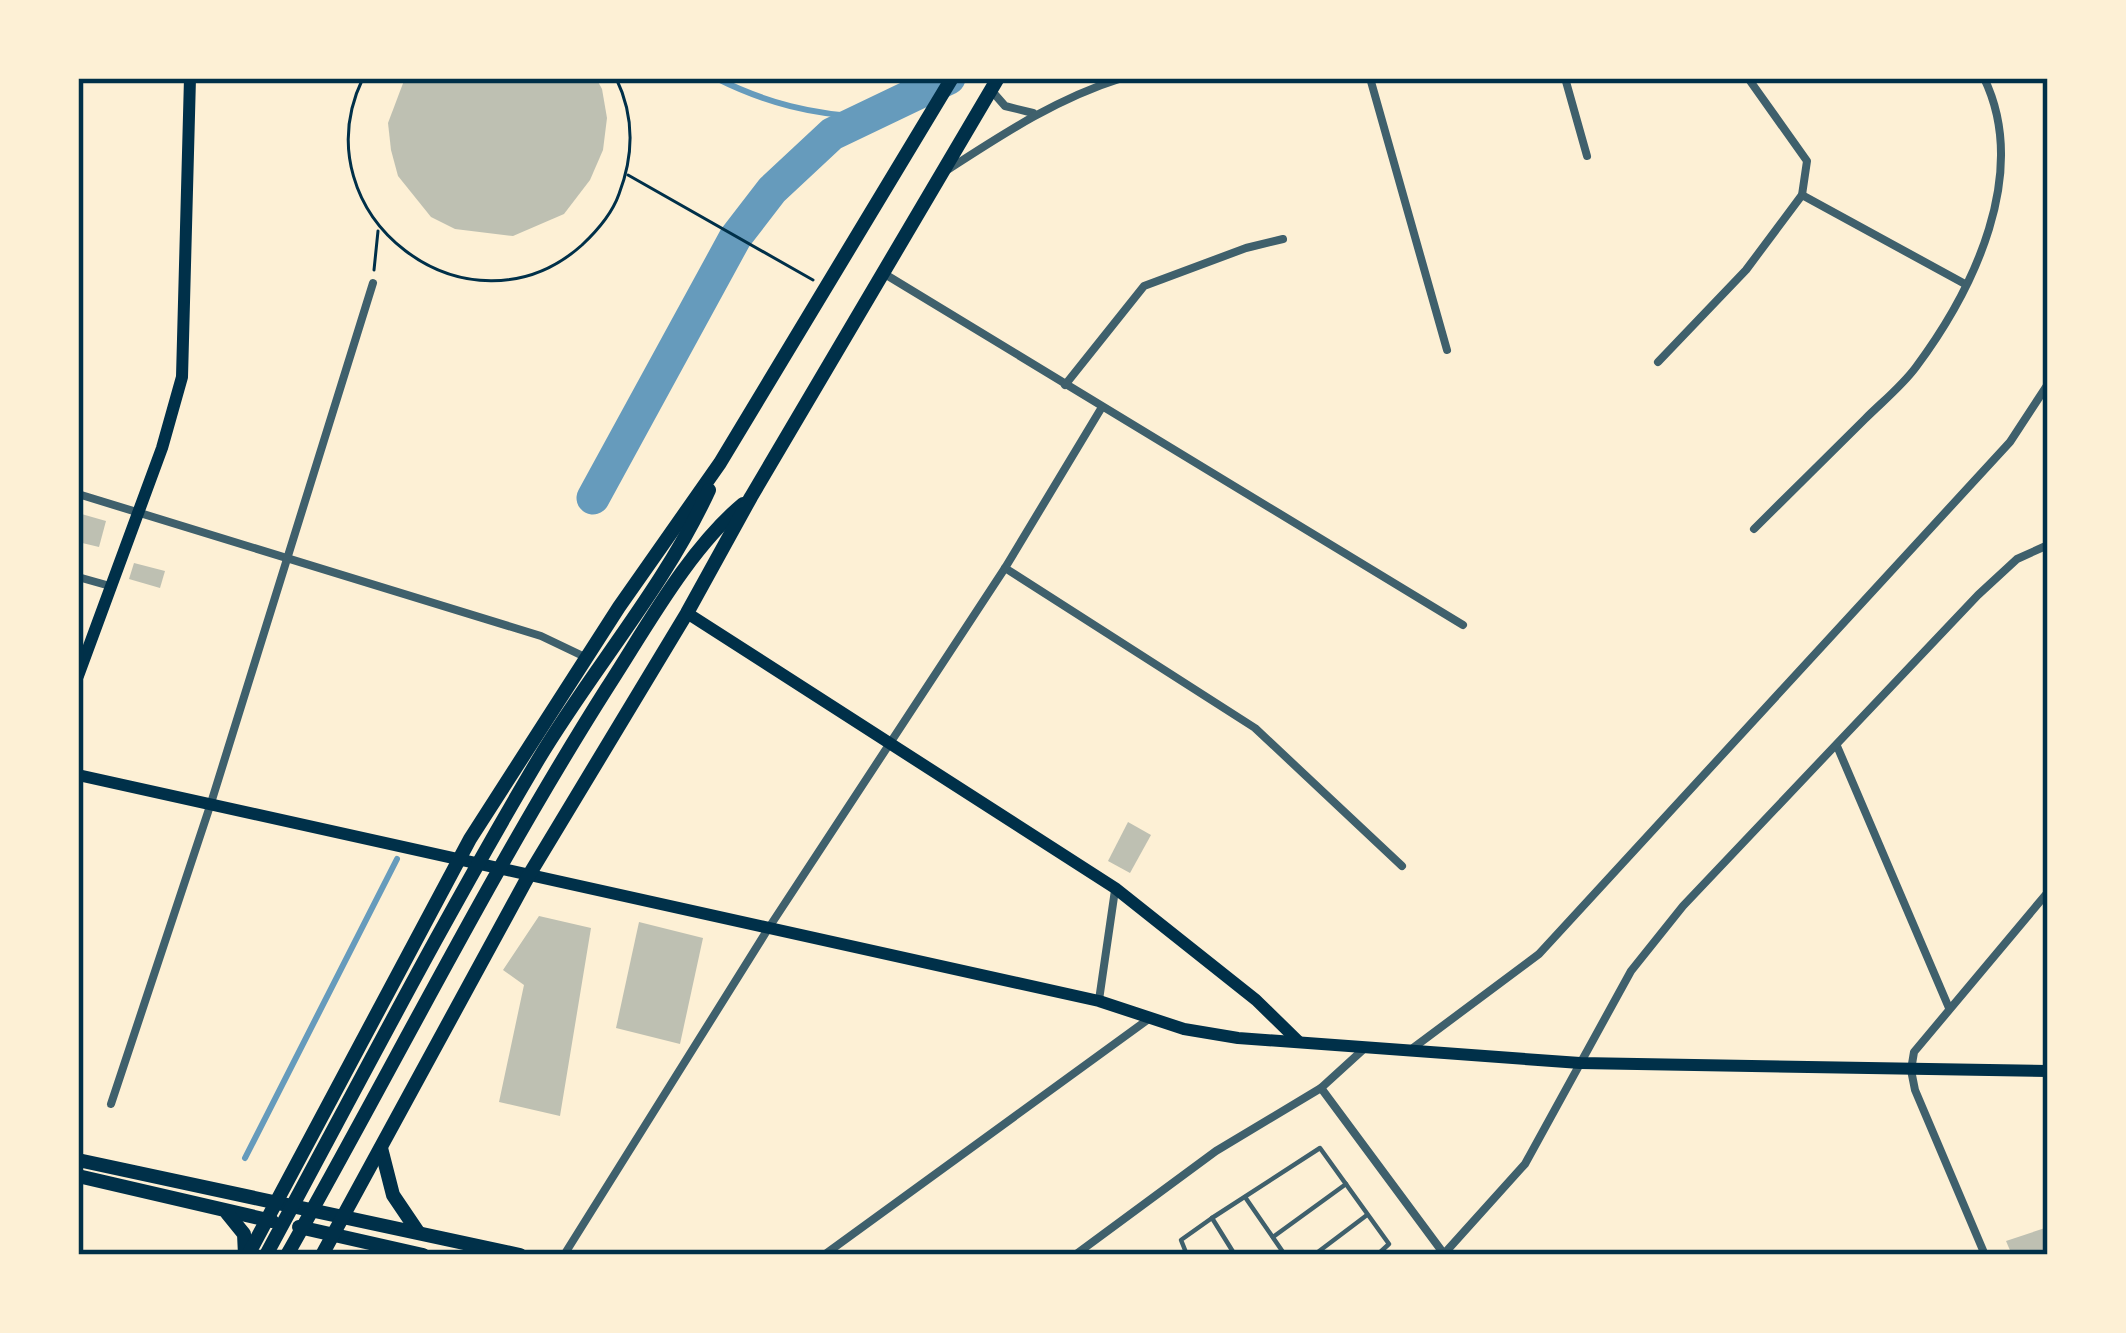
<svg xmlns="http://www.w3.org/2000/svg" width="2126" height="1333" font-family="Spectral,serif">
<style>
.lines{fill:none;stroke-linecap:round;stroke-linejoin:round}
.stream{stroke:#669bbc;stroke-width:6}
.river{stroke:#669bbc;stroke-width:33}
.building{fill:#bec0b2}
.path{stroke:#003049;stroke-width:3}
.service{stroke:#3f606c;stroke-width:4.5}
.minor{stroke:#3f606c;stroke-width:8}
.secondary{stroke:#003049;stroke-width:12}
.primary{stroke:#003049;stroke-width:14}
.neatline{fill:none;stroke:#003049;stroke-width:4.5}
</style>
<rect width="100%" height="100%" fill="#fdf0d5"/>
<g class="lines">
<g class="stream">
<path d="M 716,78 C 766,103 813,115 869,117"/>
<path d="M 245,1158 L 397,859"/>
</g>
<path class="river" d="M 593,498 L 735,238 L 772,190 L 832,134 L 949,78"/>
</g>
<g class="building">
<path d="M 405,78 L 596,78 L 602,89 L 607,118 L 603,150 L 590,180 L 564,214 L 513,236 L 455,229 L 431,217 L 398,176 L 391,150 L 388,123 Z"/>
<path d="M 78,513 L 106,521 L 99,547 L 78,542 Z"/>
<path d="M 134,563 L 165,571 L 160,588 L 129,579 Z"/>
<path d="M 1128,822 L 1151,835 L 1130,873 L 1108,861 Z"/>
<path d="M 539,916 L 591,928 L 560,1116 L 499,1102 L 524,985 L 503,970 Z"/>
<path d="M 639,922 L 703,938 L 680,1044 L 616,1028 Z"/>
<path d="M 2048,1227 L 2048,1255 L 2012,1255 L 2006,1241 Z"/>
</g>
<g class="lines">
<g class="path">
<path d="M 363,78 C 297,215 469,346 582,245 C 598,230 612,214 619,194 C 634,155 634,115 616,78"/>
<path d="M 628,175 L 813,280"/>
<path d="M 374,270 L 378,231"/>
</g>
<g class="service">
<path d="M 1245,1197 L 1285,1255"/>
<path d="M 1212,1218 L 1320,1148 L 1389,1244 L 1377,1255"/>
<path d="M 1273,1237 L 1346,1184"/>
<path d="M 1187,1255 L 1181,1240 L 1212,1218 L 1235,1255"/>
<path d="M 1314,1255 L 1367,1215"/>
</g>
<g class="minor">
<path d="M 1370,78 L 1447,350"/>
<path d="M 1565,78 L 1587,156"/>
<path d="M 991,90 L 1005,106 L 1033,113"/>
<path d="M 949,169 C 1006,132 1058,98 1122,78"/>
<path d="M 1802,195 L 1965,284"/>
<path d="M 883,273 L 1463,625"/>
<path d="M 1658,362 L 1746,270 L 1802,195 L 1807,161 L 1748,78"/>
<path d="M 1065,385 L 1144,286 L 1246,248 L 1283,239"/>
<path d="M 78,494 L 541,636 L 585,657"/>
<path d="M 1754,529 C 1791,492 1828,456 1865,419 C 1882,402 1902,386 1916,367 C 1974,289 2030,173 1984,78"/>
<path d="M 1005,568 L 1255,728 L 1402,866"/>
<path d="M 78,577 L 110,586"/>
<path d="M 1837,746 L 1949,1008"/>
<path d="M 1099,1000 L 1115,890"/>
<path d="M 1413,1048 L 1539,954 L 2010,442 L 2048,384"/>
<path d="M 1321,1088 L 1444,1254"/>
<path d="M 111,1104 L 211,803 L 373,283"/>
<path d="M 564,1255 L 768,929 L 1005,568 L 1102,407"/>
<path d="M 824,1255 L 1150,1018"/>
<path d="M 1075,1255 L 1216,1151 L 1321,1088 L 1366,1047"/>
<path d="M 1443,1255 L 1525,1164 L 1631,971 L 1683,906 L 1978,595 L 2017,559 L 2048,545"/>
<path d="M 1985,1255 L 1915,1090 L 1911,1070 L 1914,1052 L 2048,892"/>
</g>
<g class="secondary">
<path d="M 687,613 L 1115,888 L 1256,1000 L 1299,1042"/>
<path d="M 78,676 L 162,448 L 182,377 L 190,78"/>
<path d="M 78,775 L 1099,1001 L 1184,1029 L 1238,1038 L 1580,1063 L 2048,1071"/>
</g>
<g class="primary">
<path d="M 381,1148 L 393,1195 L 418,1232"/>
<path d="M 78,1160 L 520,1255"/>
<path d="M 78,1176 L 272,1221"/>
<path d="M 227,1213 L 244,1234 L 245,1255"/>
<path d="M 299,1227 L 423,1255"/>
<path d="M 248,1255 L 470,839 L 619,607 L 720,463 L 952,78"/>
<path d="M 266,1255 C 356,1089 442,922 538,760 C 593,668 664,588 709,490"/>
<path d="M 287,1255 C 394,1066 491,871 607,688 C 646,628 688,550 743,504"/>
<path d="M 322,1255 L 529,875 L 687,613 L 751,497 L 998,78"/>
</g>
</g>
<rect width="2126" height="1333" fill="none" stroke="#fdf0d5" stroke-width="162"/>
<rect x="81" y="81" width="1964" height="1171" class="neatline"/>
</svg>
